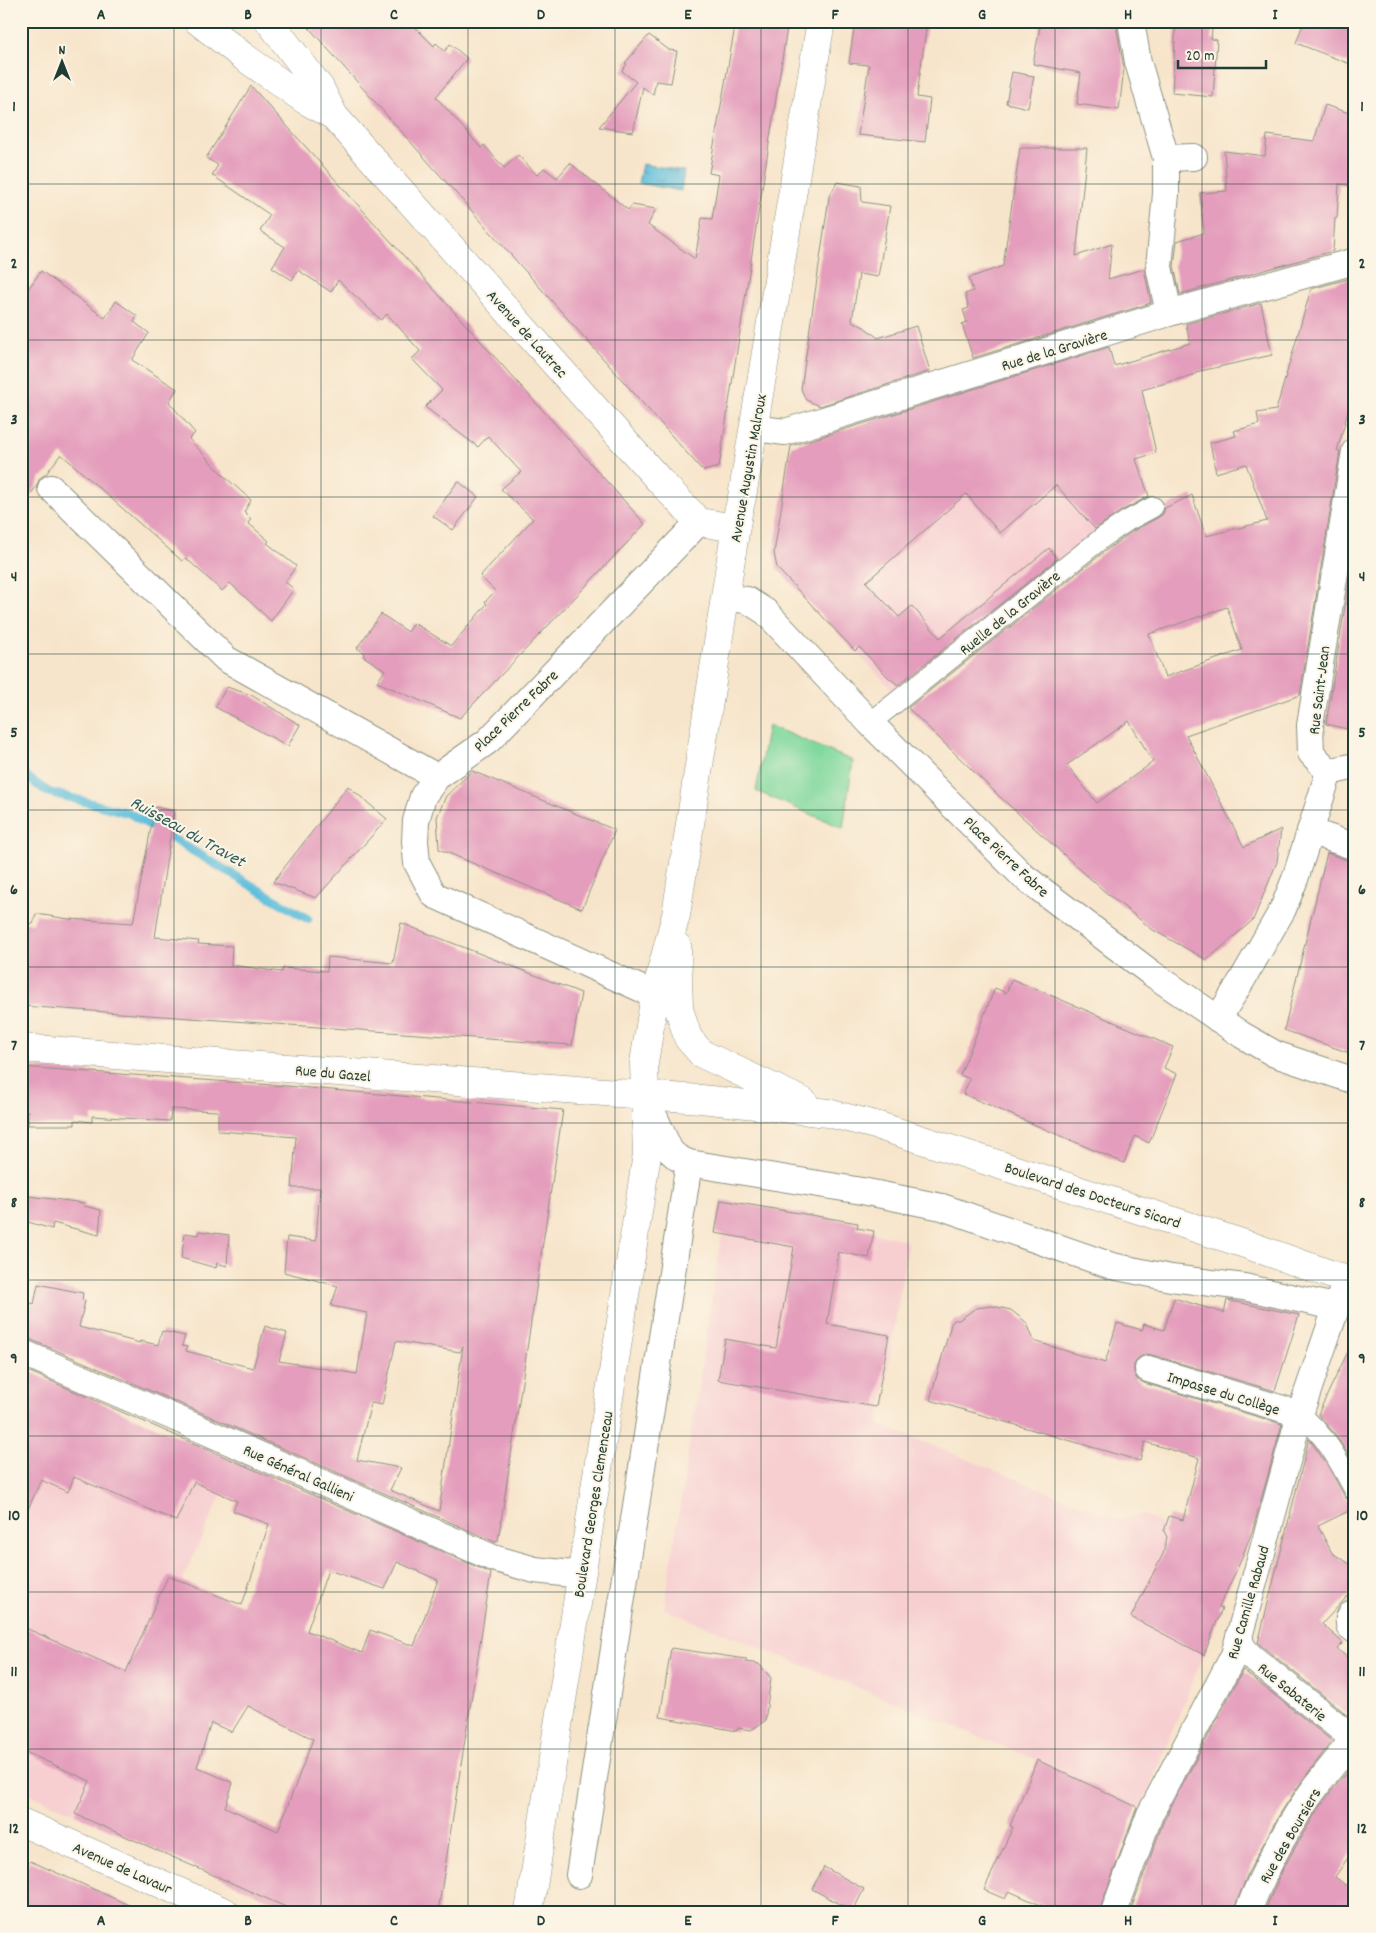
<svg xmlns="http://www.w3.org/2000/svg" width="1376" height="1933" font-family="Dekko,sans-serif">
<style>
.built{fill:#f7cfd1}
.green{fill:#7fd89d;stroke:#4f8a68}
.water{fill:url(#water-ripples);stroke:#3e7d88}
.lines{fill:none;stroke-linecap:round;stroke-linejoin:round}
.stream{stroke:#5dbddb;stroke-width:9}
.building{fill:#e49dbc;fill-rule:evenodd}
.pedestrian-casing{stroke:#8b9180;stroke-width:22}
.minor-casing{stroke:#8b9180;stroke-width:28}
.tertiary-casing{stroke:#8b9180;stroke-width:29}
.secondary-casing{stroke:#8b9180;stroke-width:29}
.primary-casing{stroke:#8b9180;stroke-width:29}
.pedestrian{stroke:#fff;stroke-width:20}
.minor{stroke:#fff;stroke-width:26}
.tertiary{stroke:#fff;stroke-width:28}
.secondary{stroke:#fff;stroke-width:28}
.primary{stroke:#fff;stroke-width:28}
.grid{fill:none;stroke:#1f3d34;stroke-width:1;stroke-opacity:0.55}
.labels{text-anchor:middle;stroke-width:4;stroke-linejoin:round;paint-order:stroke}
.street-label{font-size:16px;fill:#1f3d34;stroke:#fcf5e5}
.water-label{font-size:18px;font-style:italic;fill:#2e5d5e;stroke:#fcf5e5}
.neatline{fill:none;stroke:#1f3d34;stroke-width:2}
.grid-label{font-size:16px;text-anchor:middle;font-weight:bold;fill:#1f3d34}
</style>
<defs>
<pattern id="water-ripples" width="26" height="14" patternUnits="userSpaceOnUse" patternTransform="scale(1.25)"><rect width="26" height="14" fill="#5dbddb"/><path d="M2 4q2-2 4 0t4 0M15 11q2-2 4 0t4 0" fill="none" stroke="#4c9bb2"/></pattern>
</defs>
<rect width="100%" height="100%" fill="#fcf5e5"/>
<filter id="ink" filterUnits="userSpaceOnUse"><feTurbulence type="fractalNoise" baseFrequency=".02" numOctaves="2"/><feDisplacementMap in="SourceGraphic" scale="10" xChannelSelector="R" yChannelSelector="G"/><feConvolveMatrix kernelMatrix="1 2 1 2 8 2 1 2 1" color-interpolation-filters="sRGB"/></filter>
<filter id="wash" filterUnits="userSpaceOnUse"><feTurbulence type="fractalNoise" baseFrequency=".0096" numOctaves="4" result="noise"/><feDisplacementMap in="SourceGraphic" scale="20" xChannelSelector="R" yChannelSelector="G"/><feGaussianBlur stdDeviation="1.12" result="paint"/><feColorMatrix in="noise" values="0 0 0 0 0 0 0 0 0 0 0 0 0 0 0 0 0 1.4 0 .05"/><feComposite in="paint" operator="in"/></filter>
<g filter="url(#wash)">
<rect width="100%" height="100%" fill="#f7e5cb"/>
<g class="built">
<path d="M 1078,441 L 1133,513 L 897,695 L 799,592 L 841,550 Z"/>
<path d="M 726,1205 L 905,1240 L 908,1243 L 879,1424 L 1119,1520 L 1128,1516 L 1144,1515 L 1159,1523 L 1167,1537 L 1163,1554 L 1131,1617 L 1203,1655 L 1141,1809 L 1037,1760 L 664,1609 Z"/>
<path d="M 21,1371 L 224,1489 L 182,1581 L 472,1697 L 463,1755 L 371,1709 L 137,1681 L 75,1814 L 21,1790 Z"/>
</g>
<path class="green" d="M 768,725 L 853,761 L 843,828 L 756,791 Z"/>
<path class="water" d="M 642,164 L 684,171 L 681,191 L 638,183 Z"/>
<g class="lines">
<path class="stream" d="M 21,773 L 48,792 L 129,813 L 308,919"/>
</g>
<g id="blocks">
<g class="building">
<path d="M 303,21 L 409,21 L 434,46 L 436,43 L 445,51 L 450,44 L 467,58 L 436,97 L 481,148 L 484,145 L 504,168 L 518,155 L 537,175 L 544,168 L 557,178 L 570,163 L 628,210 L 632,205 L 656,209 L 648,225 L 695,259 L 702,218 L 712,219 L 719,175 L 709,173 L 736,21 L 788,21 L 719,467 L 703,471 Z"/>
<path d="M 855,21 L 927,21 L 917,97 L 930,99 L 925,142 L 858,135 L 869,65 L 849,63 Z"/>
<path d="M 1041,21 L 1118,21 L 1117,30 L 1124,68 L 1119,110 L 1077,104 L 1081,73 L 1033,64 Z"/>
<path d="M 1176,21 L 1213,21 L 1211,39 L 1217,40 L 1213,97 L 1172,93 Z"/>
<path d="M 1304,21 L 1355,21 L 1355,66 L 1296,43 Z"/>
<path d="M 649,35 L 669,50 L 677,51 L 671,83 L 656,81 L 653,95 L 643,87 L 633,132 L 599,127 L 636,82 L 622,71 L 627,64 L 625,63 Z"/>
<path d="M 1012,72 L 1034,76 L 1028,108 L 1006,103 Z"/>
<path d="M 251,86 L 645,524 L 460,718 L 377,682 L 385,670 L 363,656 L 365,653 L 357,648 L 381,614 L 408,632 L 414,623 L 451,646 L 487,604 L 485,602 L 495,591 L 480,576 L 533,519 L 501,489 L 521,472 L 488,436 L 478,447 L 425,407 L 442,390 L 412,359 L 420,351 L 387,314 L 381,320 L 338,280 L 331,292 L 298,270 L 292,280 L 272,267 L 285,247 L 260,231 L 270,215 L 212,175 L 218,165 L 206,158 Z"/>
<path d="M 1325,105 L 1355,115 L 1355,186 L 1339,184 L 1337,218 L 1335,218 L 1333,251 L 1180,294 L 1174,266 L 1177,241 L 1204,233 L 1200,193 L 1227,191 L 1224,151 L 1265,156 L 1267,135 L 1314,141 Z"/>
<path d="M 1020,148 L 1087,148 L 1076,256 L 1112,244 L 1108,279 L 1144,269 L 1151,303 L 973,358 L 962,324 L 967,322 L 963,310 L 969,308 L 965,294 L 973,291 L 969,278 L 1003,266 Z"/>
<path d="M 837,182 L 861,186 L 862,202 L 890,206 L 878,277 L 859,274 L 852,321 L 864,327 L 878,338 L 916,326 L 930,371 L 820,406 L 806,400 L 801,389 L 829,197 Z"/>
<path d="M 41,271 L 105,318 L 116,301 L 137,316 L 134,322 L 149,333 L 132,360 L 177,389 L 169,402 L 195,433 L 189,439 L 224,476 L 251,500 L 244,512 L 251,519 L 248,523 L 269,541 L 267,543 L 296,566 L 285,582 L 294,589 L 271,621 L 230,583 L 222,591 L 186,558 L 182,561 L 61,454 L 46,474 L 40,478 L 36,487 L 21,507 L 21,299 Z"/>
<path d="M 1355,277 L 1355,387 L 1337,451 L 1340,451 L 1300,695 L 1186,735 L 1244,847 L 1281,829 L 1277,862 L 1253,920 L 1207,960 L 1153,930 L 1104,891 L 1000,797 L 908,708 L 1109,548 L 1133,531 L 1159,517 L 1163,514 L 1165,508 L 1192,495 L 1206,536 L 1267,521 L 1246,464 L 1216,473 L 1210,443 L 1236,436 L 1234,431 L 1259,424 L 1257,413 L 1276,410 L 1311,289 ZM 1227,607 L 1242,650 L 1165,677 L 1149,634 ZM 1129,721 L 1153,762 L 1097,803 L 1067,765 Z"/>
<path d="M 1261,303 L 1272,355 L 1196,372 L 1196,374 L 1142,390 L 1156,453 L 1136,459 L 1149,496 L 1121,511 L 1095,529 L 1056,485 L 1000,533 L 966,494 L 866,582 L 899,617 L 912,606 L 940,638 L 1049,548 L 1057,559 L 898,685 L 888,677 L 859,647 L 855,651 L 777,568 L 774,553 L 791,446 L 1109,347 L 1114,366 L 1190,343 L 1186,324 Z"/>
<path d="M 458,481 L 478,497 L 453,530 L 433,516 Z"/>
<path d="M 1355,545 L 1355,731 L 1326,724 Z"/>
<path d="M 227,687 L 251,695 L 300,725 L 288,746 L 215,707 Z"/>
<path d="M 472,771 L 615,830 L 582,909 L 439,849 L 437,817 L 446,796 Z"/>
<path d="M 348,786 L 387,819 L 316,898 L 273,882 Z"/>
<path d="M 155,807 L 174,811 L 155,937 L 199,941 L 198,944 L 232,946 L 231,965 L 282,972 L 283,968 L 327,971 L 328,957 L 393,963 L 401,923 L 581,993 L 572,1045 L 21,1006 L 21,922 L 33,924 L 36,914 L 69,919 L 133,923 Z"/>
<path d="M 1327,853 L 1355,863 L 1355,1055 L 1284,1030 Z"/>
<path d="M 1012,979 L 1173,1047 L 1164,1068 L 1177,1074 L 1149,1143 L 1135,1136 L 1124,1163 L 963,1094 L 970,1079 L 960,1075 L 995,988 L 1006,993 Z"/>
<path d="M 21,1067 L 286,1086 L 563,1110 L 498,1541 L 495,1542 L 186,1406 L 27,1338 L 21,1337 L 21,1300 L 34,1304 L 38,1284 L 83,1293 L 82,1300 L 85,1301 L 79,1327 L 140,1343 L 140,1341 L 158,1345 L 162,1331 L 185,1336 L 182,1346 L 187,1347 L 186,1351 L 253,1368 L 265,1326 L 287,1333 L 279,1361 L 357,1374 L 367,1313 L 331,1306 L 338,1286 L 284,1272 L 287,1237 L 316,1241 L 320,1188 L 292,1188 L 296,1137 L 218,1131 L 218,1111 L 171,1109 L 170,1121 L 92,1116 L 92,1122 L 75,1120 L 75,1125 L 28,1125 L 28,1111 L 21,1110 ZM 396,1341 L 460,1352 L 463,1346 L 439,1511 L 390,1490 L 401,1468 L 357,1460 L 371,1403 L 382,1405 Z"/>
<path d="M 21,1195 L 85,1203 L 84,1206 L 101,1210 L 99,1235 L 53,1223 L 52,1229 L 21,1220 Z"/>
<path d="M 721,1200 L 858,1223 L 857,1228 L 874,1231 L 869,1258 L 839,1252 L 827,1324 L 889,1335 L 876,1407 L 718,1380 L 725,1339 L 776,1348 L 794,1247 L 715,1233 Z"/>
<path d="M 199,1231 L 229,1235 L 227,1266 L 217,1263 L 216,1268 L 181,1258 L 185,1233 L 199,1235 Z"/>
<path d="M 1174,1298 L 1224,1313 L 1227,1300 L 1299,1315 L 1275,1391 L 1152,1355 L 1145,1354 L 1138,1358 L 1134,1365 L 1134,1373 L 1137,1379 L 1144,1383 L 1282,1424 L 1253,1529 L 1238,1567 L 1219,1607 L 1222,1608 L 1204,1655 L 1131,1617 L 1163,1554 L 1167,1537 L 1164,1531 L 1169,1516 L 1183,1520 L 1199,1458 L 1145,1442 L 1140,1461 L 930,1400 L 951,1324 L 954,1320 L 959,1320 L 976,1308 L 993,1306 L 1011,1310 L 1027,1323 L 1034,1341 L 1105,1363 L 1117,1323 L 1142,1330 L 1144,1324 L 1164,1330 Z"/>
<path d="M 1355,1337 L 1355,1465 L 1335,1434 L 1318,1414 Z"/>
<path d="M 21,1368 L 491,1573 L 438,1912 L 297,1912 L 75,1814 L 90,1781 L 21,1750 L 21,1626 L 126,1672 L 168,1576 L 242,1605 L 269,1524 L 233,1511 L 237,1501 L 194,1482 L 176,1521 L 74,1477 L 68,1492 L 41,1480 L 21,1525 ZM 397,1562 L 438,1580 L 414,1646 L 370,1630 L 362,1653 L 307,1631 L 328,1570 L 385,1589 ZM 248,1706 L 313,1739 L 278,1831 L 225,1807 L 233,1783 L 197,1767 L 211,1723 L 232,1732 Z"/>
<path d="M 1309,1439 L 1328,1466 L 1345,1497 L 1349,1501 L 1355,1503 L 1355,1508 L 1318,1526 L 1332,1553 L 1355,1567 L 1355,1588 L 1322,1624 L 1343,1643 L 1337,1649 L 1355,1664 L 1355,1721 L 1258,1643 Z"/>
<path d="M 671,1648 L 746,1659 L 746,1662 L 759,1664 L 771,1678 L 765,1721 L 751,1730 L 738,1728 L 737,1731 L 660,1717 Z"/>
<path d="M 1243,1670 L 1332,1741 L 1296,1789 L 1275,1822 L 1248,1873 L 1233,1912 L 1130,1912 L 1164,1820 Z"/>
<path d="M 1037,1760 L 1137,1807 L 1099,1912 L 1056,1912 L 1009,1891 L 1005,1899 L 984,1890 L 1013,1827 L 1010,1826 Z"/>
<path d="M 1355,1761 L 1355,1847 L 1335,1877 L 1355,1892 L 1355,1912 L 1264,1912 L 1283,1869 L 1301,1837 L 1320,1806 Z"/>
<path d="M 30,1861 L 80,1883 L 144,1912 L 21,1912 L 21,1876 Z"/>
<path d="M 824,1867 L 864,1889 L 853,1911 L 812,1889 Z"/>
</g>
</g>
</g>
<g filter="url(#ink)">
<use href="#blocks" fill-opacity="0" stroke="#8b9180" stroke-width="1"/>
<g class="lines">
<defs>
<g id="pedestrian">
<path d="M 870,723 L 1102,538 L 1127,521 L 1153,507"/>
<path d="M 1300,1414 C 1327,1437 1339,1461 1355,1491"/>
<path d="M 1355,1609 C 1346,1612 1344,1619 1347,1628 L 1355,1634"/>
</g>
<g id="minor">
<path d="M 1132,27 L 1138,62 L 1166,158 L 1166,194 L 1159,267 L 1169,313"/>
<path d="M 1166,158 L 1194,157"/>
<path d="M 754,428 L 785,432 L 1169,313 L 1355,261"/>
<path d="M 51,488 L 226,659 L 437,777"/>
<path d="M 725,598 L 747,600 L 766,612 L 870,723 L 1023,876 L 1151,973 L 1242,1035 L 1275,1054 L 1355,1081"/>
<path d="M 1329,772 L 1311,753 L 1310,725 L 1355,451"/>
<path d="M 1329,772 L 1355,766"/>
<path d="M 1310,831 L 1355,847"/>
<path d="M 655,995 L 434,895 L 417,863 L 415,841 L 416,821 L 423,796 L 437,777 L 488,741 L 699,522"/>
<path d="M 1218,1019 L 1242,980 L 1283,909 L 1295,879 L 1329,772"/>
<path d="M 645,1096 L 670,1151 L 678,1158 L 689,1163 L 862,1191 L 942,1207 L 1112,1266 L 1171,1278 L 1244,1287 L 1335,1307"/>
<path d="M 21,1352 L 180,1420 L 493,1558 L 535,1570 L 581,1575"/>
<path d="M 1148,1369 L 1300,1414"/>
<path d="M 1239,1636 L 1242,1647 L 1250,1656 L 1355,1740"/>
<path d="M 579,1875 L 689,1163"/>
<path d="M 1114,1912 L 1150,1814 L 1234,1655 L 1300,1414 L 1342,1291"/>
<path d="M 1248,1912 C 1263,1871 1291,1819 1318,1784 C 1329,1768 1343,1755 1352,1738"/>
</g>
<path id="tertiary" d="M 21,1048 L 644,1095"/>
<g id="secondary">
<path d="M 198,21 L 244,57 L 305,100 L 334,116"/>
<path d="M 269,21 L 320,88 L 334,116 L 659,480 L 699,522 L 735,528"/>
</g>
<g id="primary">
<path d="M 677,946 L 679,1009 L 688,1038 L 702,1054 L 804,1102"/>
<path d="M 644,1095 L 701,1099 L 828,1113 L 879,1126 L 1248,1245 L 1355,1283"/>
<path d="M 21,1822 L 225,1912"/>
<path d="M 529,1912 L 647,1154 L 644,1063 L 655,995 L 676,915 L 738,513 L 742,497 L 821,21"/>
</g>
</defs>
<use href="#pedestrian" class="pedestrian-casing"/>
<use href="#minor" class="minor-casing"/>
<use href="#tertiary" class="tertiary-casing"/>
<use href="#secondary" class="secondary-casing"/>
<use href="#primary" class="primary-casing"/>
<use href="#pedestrian" class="pedestrian"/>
<use href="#minor" class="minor"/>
<use href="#tertiary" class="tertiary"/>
<use href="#secondary" class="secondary"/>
<use href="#primary" class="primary"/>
</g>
</g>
<path class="grid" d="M 174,21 L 174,1912M 321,21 L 321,1912M 468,21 L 468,1912M 615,21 L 615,1912M 761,21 L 761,1912M 908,21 L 908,1912M 1055,21 L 1055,1912M 1202,21 L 1202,1912M 21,184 L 1355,184M 21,340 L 1355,340M 21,497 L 1355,497M 21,654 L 1355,654M 21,810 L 1355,810M 21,967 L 1355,967M 21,1123 L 1355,1123M 21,1280 L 1355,1280M 21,1436 L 1355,1436M 21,1592 L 1355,1592M 21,1749 L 1355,1749"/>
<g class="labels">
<g class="street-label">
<text transform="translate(528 333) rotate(48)" y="6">Avenue de Lautrec</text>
<text transform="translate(1054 349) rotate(-17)" y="6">Rue de la Gravière</text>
<text transform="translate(747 468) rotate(-80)" y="6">Avenue Augustin Malroux</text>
<text transform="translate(1009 612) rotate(-39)" y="6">Ruelle de la Gravière</text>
<text transform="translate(1318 690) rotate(-83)" y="6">Rue Saint-Jean</text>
<text transform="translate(515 710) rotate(-44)" y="6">Place Pierre Fabre</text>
<text transform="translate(1007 856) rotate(43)" y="6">Place Pierre Fabre</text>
<text transform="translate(333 1072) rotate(5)" y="6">Rue du Gazel</text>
<text transform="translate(1093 1194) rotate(18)" y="6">Boulevard des Docteurs Sicard</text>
<text transform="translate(1224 1392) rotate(17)" y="6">Impasse du Collège</text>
<text transform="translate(299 1472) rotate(24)" y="6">Rue Général Gallieni</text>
<text transform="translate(592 1504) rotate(-81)" y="6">Boulevard Georges Clemenceau</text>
<text transform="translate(1247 1602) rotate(-74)" y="6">Rue Camille Rabaud</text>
<text transform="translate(1293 1691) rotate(39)" y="6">Rue Sabaterie</text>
<text transform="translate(1289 1835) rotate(-60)" y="6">Rue des Boursiers</text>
<text transform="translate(123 1867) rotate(24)" y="6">Avenue de Lavaur</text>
</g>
<g class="water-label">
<text transform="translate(188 831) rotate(29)" y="6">Ruisseau du Travet</text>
</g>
</g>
<rect width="1376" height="1933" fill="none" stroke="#fcf5e5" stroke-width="55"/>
<g transform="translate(62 62)" stroke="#fcf5e5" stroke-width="4" paint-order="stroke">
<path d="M0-4L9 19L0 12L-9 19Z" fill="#1f3d34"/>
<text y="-8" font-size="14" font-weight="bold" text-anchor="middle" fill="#1f3d34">N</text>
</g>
<path d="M1178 60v8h88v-8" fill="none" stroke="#1f3d34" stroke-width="2.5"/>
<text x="1186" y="60" font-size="15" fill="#1f3d34" stroke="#fcf5e5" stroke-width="4" paint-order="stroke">20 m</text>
<rect x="28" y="28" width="1320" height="1878" class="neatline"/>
<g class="grid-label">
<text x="101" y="19">A</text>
<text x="248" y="19">B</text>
<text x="394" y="19">C</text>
<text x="541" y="19">D</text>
<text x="688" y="19">E</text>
<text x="835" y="19">F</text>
<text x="982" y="19">G</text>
<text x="1128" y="19">H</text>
<text x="1275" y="19">I</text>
<text x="14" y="111">1</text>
<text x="1362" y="111">1</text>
<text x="14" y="268">2</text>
<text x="1362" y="268">2</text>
<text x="14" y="424">3</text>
<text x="1362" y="424">3</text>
<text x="14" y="581">4</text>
<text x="1362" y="581">4</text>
<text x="14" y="737">5</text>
<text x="1362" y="737">5</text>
<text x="14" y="894">6</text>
<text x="1362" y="894">6</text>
<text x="14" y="1050">7</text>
<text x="1362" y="1050">7</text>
<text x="14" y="1207">8</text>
<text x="1362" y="1207">8</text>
<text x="14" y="1363">9</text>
<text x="1362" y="1363">9</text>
<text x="14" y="1520">10</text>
<text x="1362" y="1520">10</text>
<text x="14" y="1676">11</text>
<text x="1362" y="1676">11</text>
<text x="14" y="1833">12</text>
<text x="1362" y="1833">12</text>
<text x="101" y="1925">A</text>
<text x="248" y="1925">B</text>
<text x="394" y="1925">C</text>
<text x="541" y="1925">D</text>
<text x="688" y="1925">E</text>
<text x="835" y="1925">F</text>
<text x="982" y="1925">G</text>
<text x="1128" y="1925">H</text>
<text x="1275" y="1925">I</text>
</g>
</svg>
